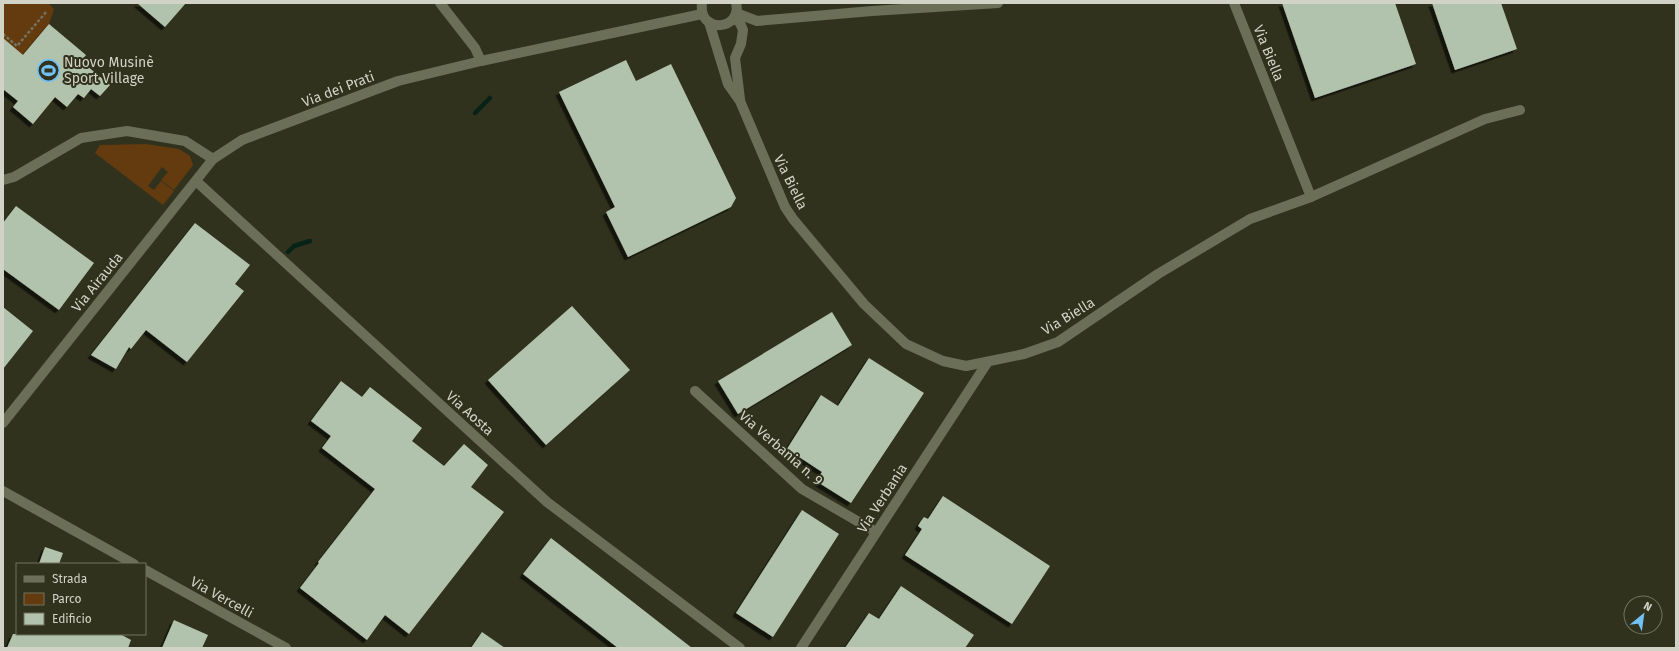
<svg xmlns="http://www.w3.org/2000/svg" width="1679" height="651" font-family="'Fira Sans',sans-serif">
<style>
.green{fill:#633b0e}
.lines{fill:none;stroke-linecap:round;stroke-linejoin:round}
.stream{stroke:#072318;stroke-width:4.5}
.building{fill:#b2c3ad;filter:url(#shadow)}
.path{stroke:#727463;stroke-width:2.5;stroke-dasharray:3 2;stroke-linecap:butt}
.minor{stroke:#6c6f58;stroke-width:10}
.labels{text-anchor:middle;stroke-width:4;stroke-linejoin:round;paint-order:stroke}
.street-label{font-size:14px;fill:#d2d3c7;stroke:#30321d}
.poi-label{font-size:14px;fill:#d2d3c7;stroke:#30321d;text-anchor:start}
</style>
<defs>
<filter id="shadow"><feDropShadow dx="-3.5" dy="3.5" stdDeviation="0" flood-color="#0009"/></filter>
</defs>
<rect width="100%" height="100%" fill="#30321d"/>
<g class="green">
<path d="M 3,3 L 48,3 L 54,9 L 49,24 L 81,61 L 110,85 L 100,96 L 91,89 L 84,98 L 78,94 L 67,107 L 55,98 L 33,124 L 13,107 L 32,84 L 27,80 L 13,97 L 3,89 Z"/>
<path d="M 146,144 L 179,149 L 190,156 L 193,165 L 174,190 L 161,180 L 168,172 L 162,167 L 148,186 L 154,190 L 161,181 L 174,191 L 163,205 L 95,153 L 100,145 Z"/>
</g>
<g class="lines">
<g class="stream">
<path d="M 475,113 L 490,98"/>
<path d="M 288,252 L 294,246 L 310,241"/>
</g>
</g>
<g class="building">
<path d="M 137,3 L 186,3 L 165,27 Z"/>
<path d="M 1282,3 L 1395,3 L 1416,64 L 1315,98 Z"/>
<path d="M 1432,3 L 1501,3 L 1517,49 L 1455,70 Z"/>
<path d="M 49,24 L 86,55 L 81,61 L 110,85 L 100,96 L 91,89 L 84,98 L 78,94 L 67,107 L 55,97 L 33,124 L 13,107 L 18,101 L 3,89 L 3,38 L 23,55 Z"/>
<path d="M 626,60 L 636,81 L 671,64 L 736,198 L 731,207 L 628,257 L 606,212 L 615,207 L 559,92 Z"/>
<path d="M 16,206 L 94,263 L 59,310 L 3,269 L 3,223 Z"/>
<path d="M 195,223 L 250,265 L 235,284 L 244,291 L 187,362 L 146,330 L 131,349 L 129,347 L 116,369 L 91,355 Z"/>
<path d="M 572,306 L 630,370 L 546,445 L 488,380 Z"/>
<path d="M 3,307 L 33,331 L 3,369 Z"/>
<path d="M 832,312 L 852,345 L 738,414 L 718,381 Z"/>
<path d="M 869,358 L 924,393 L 851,503 L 816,481 L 822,472 L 787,449 L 821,395 L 838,406 Z"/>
<path d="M 341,381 L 362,397 L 370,387 L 422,428 L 412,441 L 444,466 L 464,444 L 488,465 L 471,487 L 504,512 L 409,634 L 385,615 L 367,640 L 300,588 L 319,563 L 318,562 L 375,489 L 322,448 L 331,436 L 311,421 Z"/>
<path d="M 943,496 L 1050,566 L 1012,624 L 905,555 L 922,529 L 918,526 L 921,521 L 924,517 L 928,519 Z"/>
<path d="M 802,510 L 839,534 L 773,637 L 736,613 Z"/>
<path d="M 551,538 L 692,648 L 618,648 L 523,574 Z"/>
<path d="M 45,547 L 63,553 L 59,564 L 39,564 Z"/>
<path d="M 901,586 L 974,635 L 965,648 L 845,648 L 869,613 L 879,619 Z"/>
<path d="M 174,620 L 208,635 L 202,648 L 162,648 Z"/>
<path d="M 482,632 L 505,648 L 471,648 Z"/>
<path d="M 13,634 L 120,634 L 131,640 L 128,648 L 7,648 Z"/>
</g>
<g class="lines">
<path class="path" d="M 3,34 L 17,46 L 47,11"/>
<g class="minor">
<path d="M 440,3 L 475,48 L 481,61"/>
<path d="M 702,3 C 698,35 743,30 736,3"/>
<path d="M 736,13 L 757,21 L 872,11 L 998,3"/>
<path d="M 734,18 L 740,23 L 743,30 L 741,44 L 735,58 L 740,99"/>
<path d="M 709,22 L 728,84 L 740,101 L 785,207 L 793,219 L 864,304 L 906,344 L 943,361 L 966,366 L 1024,354 L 1058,342 L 1158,274 L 1250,219 L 1311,197 L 1234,3"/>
<path d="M 3,180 L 14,177 L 81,138 L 127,131 L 185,141 L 213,159"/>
<path d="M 196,181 L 547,502 L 740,648"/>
<path d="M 1311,197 L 1485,119 L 1520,110"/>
<path d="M 695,391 L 802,489 L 876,532"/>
<path d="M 3,423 L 213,159 L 242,140 L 398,81 L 481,61 L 702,14"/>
<path d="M 3,491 L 134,564"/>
<path d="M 145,570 L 286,648"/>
<path d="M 801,648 L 987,363"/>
</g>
</g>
<defs>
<symbol id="stadium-ring" viewBox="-11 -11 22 22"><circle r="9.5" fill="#30321d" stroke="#71c1f5" stroke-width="1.5"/><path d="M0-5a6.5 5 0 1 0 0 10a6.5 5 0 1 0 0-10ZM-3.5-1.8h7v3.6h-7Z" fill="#71c1f5"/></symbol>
</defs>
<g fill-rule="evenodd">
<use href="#stadium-ring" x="36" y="58" width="25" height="25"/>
</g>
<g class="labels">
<g class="street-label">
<text transform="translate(1269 53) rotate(68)" y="5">Via Biella</text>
<text transform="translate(338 89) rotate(-21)" y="5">Via dei Prati</text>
<text transform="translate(791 182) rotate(64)" y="5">Via Biella</text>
<text transform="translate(97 282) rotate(-51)" y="5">Via Airauda</text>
<text transform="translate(1068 316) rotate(-31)" y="5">Via Biella</text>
<text transform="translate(470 413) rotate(42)" y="5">Via Aosta</text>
<text transform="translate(781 448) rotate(41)" y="5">Via Verbania n. 9</text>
<text transform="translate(882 498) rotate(-57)" y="5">Via Verbania</text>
<text transform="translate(222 597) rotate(29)" y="5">Via Vercelli</text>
</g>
<g class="poi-label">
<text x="64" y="67">Nuovo Musinè<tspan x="64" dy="16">Sport Village</tspan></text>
</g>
</g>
<rect width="1679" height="651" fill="none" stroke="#d2d3c7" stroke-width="8"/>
<rect x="16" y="563" width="130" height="72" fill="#30321d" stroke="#717261"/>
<rect x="24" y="576" width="20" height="6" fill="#6c6f58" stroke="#717261"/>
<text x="52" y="583" font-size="12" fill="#d2d3c7">Strada</text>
<rect x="24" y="593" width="20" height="12" fill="#633b0e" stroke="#717261"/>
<text x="52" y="603" font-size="12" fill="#d2d3c7">Parco</text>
<rect x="24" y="613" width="20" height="12" fill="#b2c3ad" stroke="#717261"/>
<text x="52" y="623" font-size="12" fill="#d2d3c7">Edificio</text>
<g transform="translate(1643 615) rotate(29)"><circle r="19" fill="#30321d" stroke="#717261"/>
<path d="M0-3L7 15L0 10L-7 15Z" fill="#71c1f5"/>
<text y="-6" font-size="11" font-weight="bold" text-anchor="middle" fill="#d2d3c7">N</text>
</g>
</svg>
